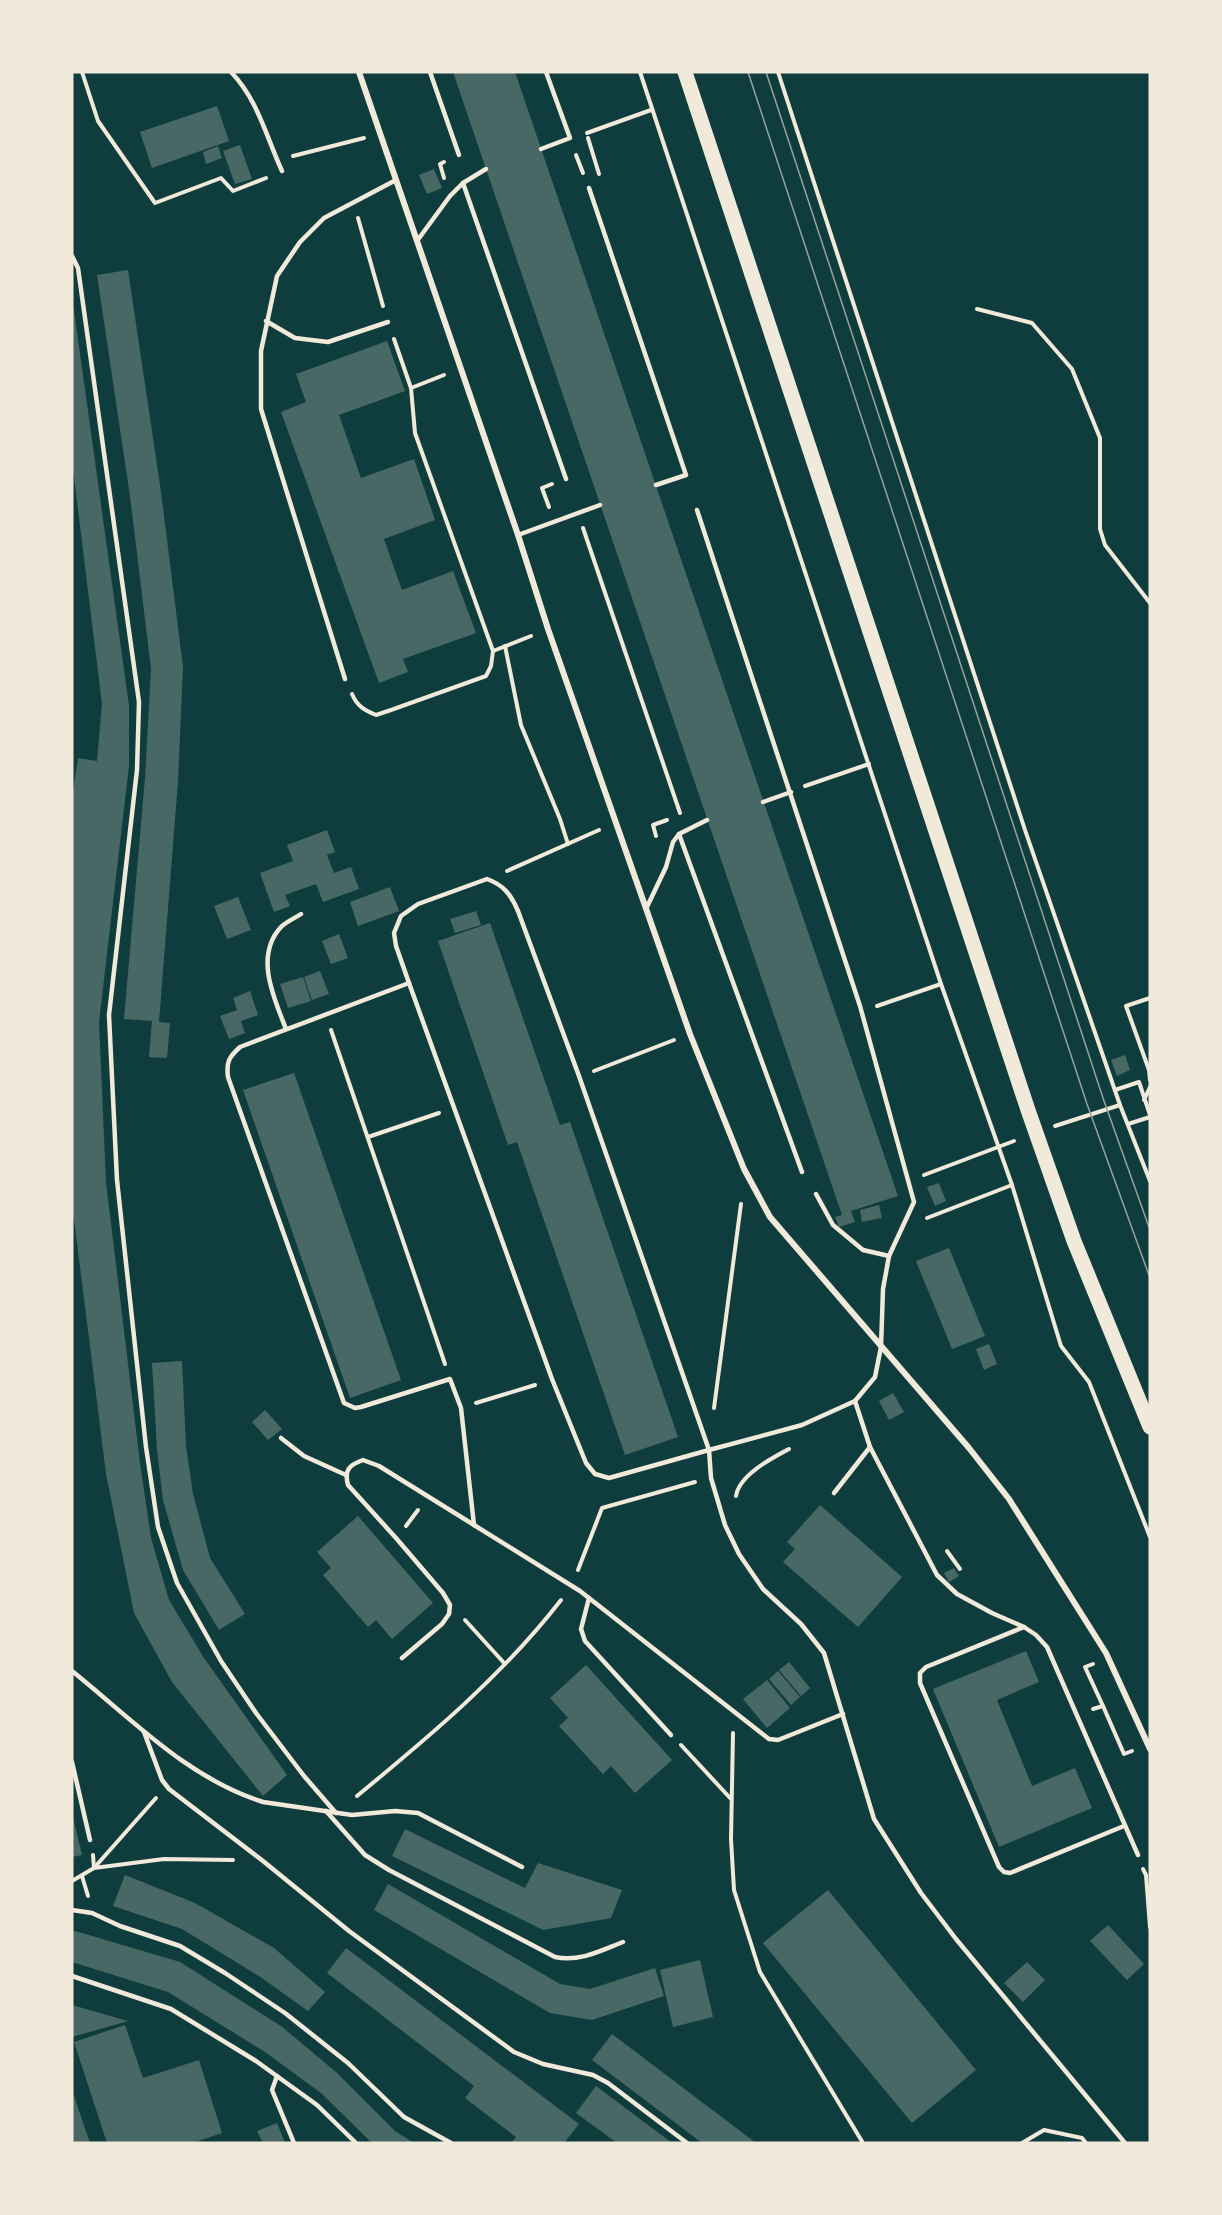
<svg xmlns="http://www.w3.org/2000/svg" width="1222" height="2215" font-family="'Alegreya Sans',sans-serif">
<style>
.building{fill:#486865}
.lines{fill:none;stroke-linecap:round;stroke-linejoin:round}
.path{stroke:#f1e9da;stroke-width:4}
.service{stroke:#f1e9da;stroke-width:4.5}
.minor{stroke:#f1e9da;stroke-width:6}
.primary{stroke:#f1e9da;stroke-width:15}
.tram{stroke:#97a49c;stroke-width:1.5}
</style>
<rect width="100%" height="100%" fill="#0f3d3e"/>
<g class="building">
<path d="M 453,72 L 515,72 L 898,1196 L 851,1211 L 855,1222 L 839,1227 L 835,1217 L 842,1215 Z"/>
<path d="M 217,106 L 229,141 L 152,168 L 140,132 Z"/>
<path d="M 240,145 L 252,179 L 235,184 L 223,151 Z"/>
<path d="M 218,146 L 222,158 L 206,164 L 203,152 Z"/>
<path d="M 434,169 L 442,188 L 427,194 L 419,175 Z"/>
<path d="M 128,270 L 161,492 L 183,667 L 178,781 L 159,1022 L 170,1023 L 167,1058 L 149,1057 L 152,1021 L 124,1019 L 145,778 L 151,669 L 130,496 L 97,275 Z"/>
<path d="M 72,296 L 129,706 L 129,766 L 99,1022 L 106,1182 L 140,1463 L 151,1538 L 169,1600 L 204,1658 L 287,1775 L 263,1796 L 172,1682 L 134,1613 L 106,1474 L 88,1330 L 72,1204 L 72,797 L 78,758 L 97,761 L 102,704 L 72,461 Z"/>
<path d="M 387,341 L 405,391 L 339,415 L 361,478 L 414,459 L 435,520 L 384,539 L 392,562 L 402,590 L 453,571 L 476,633 L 403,659 L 408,672 L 379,683 L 281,412 L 306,402 L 296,374 Z"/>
<path d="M 327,830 L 335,852 L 327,855 L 334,873 L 351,867 L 359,889 L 323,902 L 316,884 L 285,895 L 290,906 L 274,912 L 260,873 L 293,861 L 287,845 Z"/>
<path d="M 390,887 L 399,911 L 358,926 L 350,902 Z"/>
<path d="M 238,897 L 251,930 L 227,939 L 214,906 Z"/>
<path d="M 476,911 L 481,925 L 455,933 L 450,919 Z"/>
<path d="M 490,923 L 560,1125 L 570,1122 L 678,1437 L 625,1455 L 517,1142 L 508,1145 L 438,941 Z"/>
<path d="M 339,934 L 348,958 L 331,964 L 322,941 Z"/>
<path d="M 320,971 L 329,994 L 312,1000 L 304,977 Z"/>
<path d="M 303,977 L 311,1001 L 288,1008 L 280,984 Z"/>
<path d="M 250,991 L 258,1015 L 241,1021 L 245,1033 L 229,1039 L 220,1016 L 237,1010 L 233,998 Z"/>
<path d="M 1125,1055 L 1130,1070 L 1117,1076 L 1111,1060 Z"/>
<path d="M 294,1073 L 401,1380 L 350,1398 L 243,1090 Z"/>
<path d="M 939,1183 L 946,1201 L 935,1206 L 927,1187 Z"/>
<path d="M 879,1205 L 882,1218 L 862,1222 L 860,1210 Z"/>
<path d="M 949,1248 L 985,1336 L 952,1349 L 916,1261 Z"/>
<path d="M 989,1344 L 997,1364 L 984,1370 L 976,1349 Z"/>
<path d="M 182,1361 L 186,1446 L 193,1494 L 210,1558 L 245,1614 L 219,1630 L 183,1570 L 163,1500 L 157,1449 L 152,1363 Z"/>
<path d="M 893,1393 L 904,1412 L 889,1420 L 879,1401 Z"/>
<path d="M 265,1410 L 282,1429 L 268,1440 L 252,1422 Z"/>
<path d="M 820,1505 L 902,1577 L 858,1627 L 783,1562 L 795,1549 L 787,1542 Z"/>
<path d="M 358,1516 L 433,1603 L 392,1639 L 376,1620 L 368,1627 L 323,1575 L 331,1568 L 317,1552 Z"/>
<path d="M 954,1568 L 959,1576 L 949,1582 L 944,1573 Z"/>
<path d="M 1026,1651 L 1039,1682 L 997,1700 L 1032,1786 L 1075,1768 L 1092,1808 L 999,1847 L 933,1689 Z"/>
<path d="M 789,1662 L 810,1688 L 801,1696 L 779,1670 Z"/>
<path d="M 586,1665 L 672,1760 L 635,1793 L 611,1766 L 603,1774 L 559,1726 L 568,1718 L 550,1698 Z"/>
<path d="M 778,1671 L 800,1697 L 791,1705 L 769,1679 Z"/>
<path d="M 767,1680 L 790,1708 L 767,1728 L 743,1699 Z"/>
<path d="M 72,1813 L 82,1855 L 72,1857 Z"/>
<path d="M 405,1829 L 525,1888 L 538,1863 L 622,1890 L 611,1918 L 543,1930 L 392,1856 Z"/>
<path d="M 125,1875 L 195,1903 L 274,1948 L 325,1992 L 308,2011 L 259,1976 L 182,1929 L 113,1906 Z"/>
<path d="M 388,1884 L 560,1984 L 590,1989 L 655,1968 L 664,1996 L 592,2020 L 550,2013 L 374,1910 Z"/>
<path d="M 828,1890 L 976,2070 L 912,2123 L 763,1943 Z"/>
<path d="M 1108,1925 L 1144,1964 L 1127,1980 L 1090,1941 Z"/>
<path d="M 72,1930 L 180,1962 L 281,2026 L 336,2072 L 395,2131 L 414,2143 L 372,2143 L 321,2093 L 265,2052 L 168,1992 L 72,1962 Z"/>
<path d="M 346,1948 L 579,2124 L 564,2143 L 511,2143 L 516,2137 L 465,2098 L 474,2086 L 327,1973 Z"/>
<path d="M 700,1960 L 713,2017 L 673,2027 L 660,1970 Z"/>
<path d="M 1027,1962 L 1045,1980 L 1023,2002 L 1004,1983 Z"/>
<path d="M 72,2005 L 128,2021 L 72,2037 Z"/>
<path d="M 125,2025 L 143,2078 L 199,2060 L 222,2133 L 193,2143 L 107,2143 L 74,2042 Z"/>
<path d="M 612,2034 L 756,2143 L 702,2143 L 592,2060 Z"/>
<path d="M 596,2086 L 672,2143 L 617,2143 L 576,2113 Z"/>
<path d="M 72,2090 L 90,2143 L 72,2143 Z"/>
<path d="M 277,2123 L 285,2143 L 263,2143 L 257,2131 Z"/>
</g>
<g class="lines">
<g class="path">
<path d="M 82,72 L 98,121 L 155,203 L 221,178 L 233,191 L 266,178"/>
<path d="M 640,72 L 941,984 L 1012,1185 L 1061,1346 L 1089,1382 L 1150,1537"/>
<path d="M 778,72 L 1025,830 L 1120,1105 L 1150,1181"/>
<path d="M 587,133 L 651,110"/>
<path d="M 588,138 L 599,174"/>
<path d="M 576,155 L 583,173"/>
<path d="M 293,156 L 364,138"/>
<path d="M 444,162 L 440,164 L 444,178"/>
<path d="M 358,218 L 383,306"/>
<path d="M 977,309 L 1032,323 L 1072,369 L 1100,438 L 1100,529 L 1105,545 L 1150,603"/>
<path d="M 394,339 L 411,388 L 415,433 L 493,651"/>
<path d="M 411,388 L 444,375"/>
<path d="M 549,507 L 542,488 L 552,484"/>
<path d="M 583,528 L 680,813"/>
<path d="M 505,646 L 521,725 L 560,819 L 568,844"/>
<path d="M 352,694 C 357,706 364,710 376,715 L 391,710 L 486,676 L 491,666 L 493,651 L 531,636"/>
<path d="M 805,786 L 869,764"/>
<path d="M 656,836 L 653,825 L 667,820"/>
<path d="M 507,871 L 599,830"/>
<path d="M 1150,998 L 1126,1006 L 1149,1070 L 1150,1080"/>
<path d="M 877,1006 L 941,984"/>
<path d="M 331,1030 L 445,1364"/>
<path d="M 594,1071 L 674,1040"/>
<path d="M 1115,1090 L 1139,1082 L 1150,1115"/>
<path d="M 1144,1100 L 1150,1087"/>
<path d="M 1128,1124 L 1150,1117"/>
<path d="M 1055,1126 L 1120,1105"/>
<path d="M 368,1137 L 439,1113"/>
<path d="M 924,1175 L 1014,1141"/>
<path d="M 927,1218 L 1012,1185"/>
<path d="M 476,1403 L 535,1385"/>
<path d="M 714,1408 L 741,1204"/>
<path d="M 736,1496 C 739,1475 772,1458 789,1449"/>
<path d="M 406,1526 L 418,1510"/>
<path d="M 947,1551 L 960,1569"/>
<path d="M 578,1570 L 602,1508 L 695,1482"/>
<path d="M 465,1620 L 505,1664"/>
<path d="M 1103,1706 L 1124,1754 L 1132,1751"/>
<path d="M 1093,1709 L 1103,1706 L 1085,1667 L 1093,1664"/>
<path d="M 733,1733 L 731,1839 L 734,1890 L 760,1972 L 863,2143"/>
<path d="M 681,1745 L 731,1799"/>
<path d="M 357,1796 C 430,1736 503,1675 561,1600"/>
<path d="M 93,1855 L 94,1868 L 164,1859 L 233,1860"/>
<path d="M 1143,1869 L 1146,1875 L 1150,1927"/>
<path d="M 82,1876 L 88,1896"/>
<path d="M 72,1881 L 94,1868 L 156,1798"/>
<path d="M 1022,2143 L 1044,2130 L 1082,2138 L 1086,2143"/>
</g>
<g class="service">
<path d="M 231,72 C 258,100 266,136 282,171"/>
<path d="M 430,72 L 459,155"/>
<path d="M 541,149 L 570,138 L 546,72"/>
<path d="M 463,183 L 566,479"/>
<path d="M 589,188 L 686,475 L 656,485"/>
<path d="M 417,241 L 450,196 L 463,183 L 486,169"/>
<path d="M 72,256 L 78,268 L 139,702 L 137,770 L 109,1015 L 117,1180 L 146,1447 L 158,1527 L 177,1583 L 221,1661 L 256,1713 L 304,1776 L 336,1813"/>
<path d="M 266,321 L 295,338 L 328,342 L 388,322"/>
<path d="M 697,510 L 860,1006 L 914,1202 L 889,1256 L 883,1289 L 881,1347 L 875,1377 L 855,1401 L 802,1425 L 709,1450 L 711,1478 L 725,1525 L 739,1554 L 763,1589 L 801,1624 L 824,1653 L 874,1819 L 921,1893 L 956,1939 L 1125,2143"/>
<path d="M 518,535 L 600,505"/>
<path d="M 345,679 L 261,409 L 261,351 L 277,276 L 300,242 L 324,218 L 396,180"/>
<path d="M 763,802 L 791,792"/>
<path d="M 679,834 L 802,1172"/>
<path d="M 487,879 C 504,885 511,895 518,911 L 579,1076 L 709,1450 L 609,1478 L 595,1474 L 586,1463 L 552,1379 L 409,983 L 396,946 L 394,933 L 401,916 L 418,904 Z"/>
<path d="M 646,909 L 666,867 L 673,842 L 679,834 L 707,820"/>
<path d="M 409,983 L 240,1047 C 229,1057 226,1062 228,1077 L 344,1403 L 355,1408 L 361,1407 L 450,1379 L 461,1408 L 474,1525 L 580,1591 L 769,1739 L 778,1740 L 843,1714"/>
<path d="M 286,1029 C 274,998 254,956 281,927 C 286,922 295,918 301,914"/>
<path d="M 816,1194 L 833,1225 L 863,1250 L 889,1256"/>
<path d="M 855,1401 L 870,1447 L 937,1575 L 957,1594 L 992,1613 L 1024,1627 L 1036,1635 L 1047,1647 L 1138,1855"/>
<path d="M 281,1438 L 304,1456 L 346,1475"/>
<path d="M 834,1493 L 870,1447"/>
<path d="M 589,1598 L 581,1629 L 585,1641 L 671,1735"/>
<path d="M 1024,1627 L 926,1667 L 920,1673 L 920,1683 L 999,1867 L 1004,1872 L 1010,1873 L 1124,1826"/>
<path d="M 402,1658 L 442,1624 L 449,1614 L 450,1605 L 443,1593 L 396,1538 L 348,1485 C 344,1470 349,1465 363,1460 L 379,1466 L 474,1525"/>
<path d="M 72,1671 C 132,1719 187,1778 263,1802 L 352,1815 L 395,1811 L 418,1813 L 522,1867"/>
<path d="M 144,1732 L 162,1780 L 169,1789 L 263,1861 L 349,1931 L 514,2052 L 543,2064 L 593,2075 L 608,2083 L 687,2143"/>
<path d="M 72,1762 L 90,1840"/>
<path d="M 326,1811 L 365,1855 L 389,1870 L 555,1957 C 580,1962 600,1951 623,1942"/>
<path d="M 72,1910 L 92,1913 L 120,1926 L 180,1946 L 225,1973 L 285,2013 L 348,2063 L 404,2117 L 451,2143"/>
<path d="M 72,1976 L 171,2009 L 256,2061 L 317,2105 L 356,2143"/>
<path d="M 277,2076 L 272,2090 L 294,2143"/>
</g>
<path class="minor" d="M 359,72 L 518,535 L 548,629 L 690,1034 L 744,1169 L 770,1217 L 969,1448 L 1009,1499 L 1106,1653 L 1150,1749"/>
<path class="primary" d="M 685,72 L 1028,1110 L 1074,1241 L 1150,1427"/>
<g class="tram">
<path d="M 748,72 L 1087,1104 L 1150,1278"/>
<path d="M 766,72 L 1103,1098 L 1150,1230"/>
</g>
</g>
<rect width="1222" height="2215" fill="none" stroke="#f1e9da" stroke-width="147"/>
</svg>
